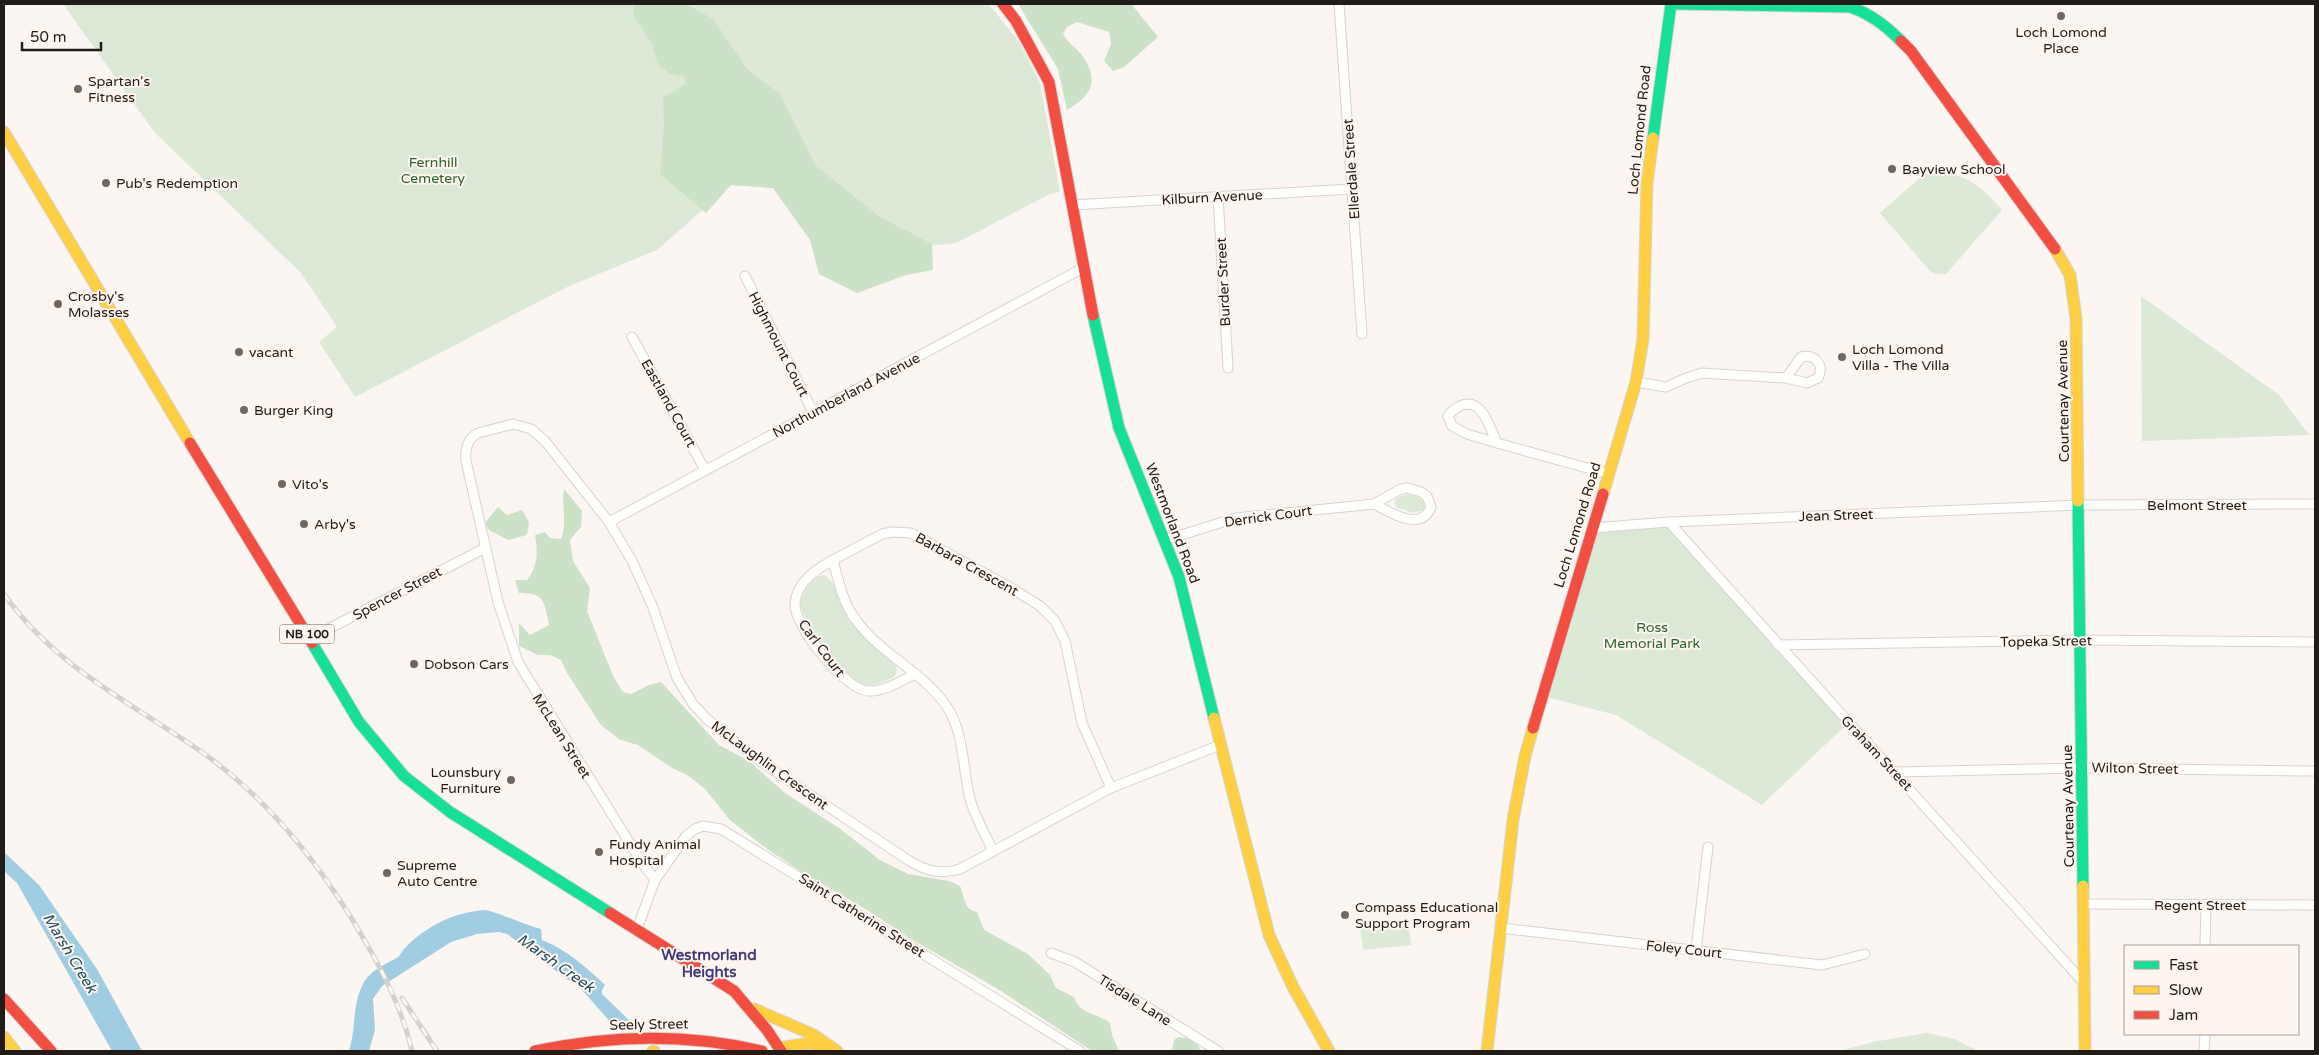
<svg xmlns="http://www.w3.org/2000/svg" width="2319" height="1055" font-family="'Varela Round',sans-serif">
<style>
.green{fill:#dbe9d6}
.forest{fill:#cbe2c6}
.water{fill:#a1cde3}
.pier{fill:#fbf6f2}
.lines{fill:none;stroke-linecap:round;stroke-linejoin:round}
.street-casing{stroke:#d8d3cf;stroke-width:11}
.fast-casing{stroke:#d8d3cf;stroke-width:13}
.slow-casing{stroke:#d8d3cf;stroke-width:13}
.jam-casing{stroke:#d8d3cf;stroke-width:13}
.street{stroke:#fefefd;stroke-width:9}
.fast{stroke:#16e098;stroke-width:11}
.slow{stroke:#ffcf43;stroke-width:11}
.jam{stroke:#f24e42;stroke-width:11}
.rail-casing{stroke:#d3d1d1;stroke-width:5}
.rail{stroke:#fff5ee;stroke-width:3;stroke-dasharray:9;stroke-linecap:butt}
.poi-dot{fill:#6d6864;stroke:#fff5ee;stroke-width:2}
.labels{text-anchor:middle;stroke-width:4;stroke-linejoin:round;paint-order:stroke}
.shield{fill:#fff5ee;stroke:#645d58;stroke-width:1}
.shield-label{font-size:12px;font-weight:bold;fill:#211c17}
.poi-label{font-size:14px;fill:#211c17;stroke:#fff5ee;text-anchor:start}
.street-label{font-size:14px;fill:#211c17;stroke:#fff5ee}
.park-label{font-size:14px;fill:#27652a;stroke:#fff5ee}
.water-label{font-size:15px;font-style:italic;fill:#1c4f67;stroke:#fff5ee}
.neighbourhood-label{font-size:15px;font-weight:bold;fill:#403c79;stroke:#fff5ee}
</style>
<rect width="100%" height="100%" fill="#fbf6f2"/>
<g class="green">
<path d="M 63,4 L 989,4 L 1019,42 L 1040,83 L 1060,192 L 1052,193 L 956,243 L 830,257 L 773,188 L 731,185 L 657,250 L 567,287 L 355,397 L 319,342 L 337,327 L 301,273 L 155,133 Z"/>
<path d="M 1935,171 C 1968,175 1980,185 2002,210 L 1946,274 L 1936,274 L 1930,271 L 1880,213 L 1923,175 Z"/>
<path d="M 2141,296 L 2279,395 L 2309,435 L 2142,441 Z"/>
<path d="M 1404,495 C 1414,494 1427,498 1424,510 L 1413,513 L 1396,507 L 1394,502 L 1397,498 Z"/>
<path d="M 1669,522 L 1849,722 L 1762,805 L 1616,715 L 1542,696 L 1592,528 Z"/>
<path d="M 824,575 C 837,582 840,604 847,616 C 859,637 880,648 896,666 L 897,670 L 895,676 C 887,681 875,686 866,685 C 846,681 805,626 801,606 C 800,599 804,591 809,585 C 813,580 817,576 824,575 Z"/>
<path d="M 1408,923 L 1411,945 L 1363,950 L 1360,928 Z"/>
<path d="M 1927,1033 L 1955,1039 L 1978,1051 L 1839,1051 L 1873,1042 Z"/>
</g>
<g class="forest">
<path d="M 633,4 L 686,4 L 713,19 L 747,69 L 780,94 L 816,166 L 880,217 L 932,244 L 933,270 L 906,275 L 857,293 L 819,274 L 810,240 L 773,188 L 731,185 L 706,213 L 660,174 L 664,125 L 663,97 L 676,91 L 686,83 L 684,77 L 670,74 L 657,63 L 652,44 L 634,16 Z"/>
<path d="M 1018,4 L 1136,4 L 1133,6 L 1158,37 L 1124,67 L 1113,71 L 1104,61 L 1111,44 L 1109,32 L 1077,22 L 1067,27 L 1063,34 C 1067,42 1075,47 1081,54 C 1100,80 1093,95 1067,110 L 1058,69 Z"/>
<path d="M 564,489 L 582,511 L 581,527 L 570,540 L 573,561 L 590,588 L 587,611 L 614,678 L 623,692 L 631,694 L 649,685 L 661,682 L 719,745 L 749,761 L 785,793 L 839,828 L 880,860 L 908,874 L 949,881 L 960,886 C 965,897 963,909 977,912 L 984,930 L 1028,954 L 1050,975 L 1056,988 L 1074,997 C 1080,1015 1098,1013 1110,1023 L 1112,1035 L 1119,1051 L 1092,1051 L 1001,991 L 906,936 L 872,913 L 800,871 L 763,846 L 730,820 L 704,788 L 687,775 L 672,768 L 638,745 L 620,740 L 601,725 L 567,673 L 561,660 L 550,655 L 538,655 L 519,646 L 519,623 L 530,635 L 549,625 C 544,601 545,593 519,593 L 515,580 L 527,580 C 538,566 538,552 535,535 L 545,532 L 550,538 L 561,539 C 568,522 561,505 564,489 Z"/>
<path d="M 498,507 L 507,515 L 522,510 L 529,522 L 527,535 L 508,540 L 489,530 L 485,523 Z"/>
<path d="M 1178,1037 C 1188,1038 1198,1039 1200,1051 L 1172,1051 L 1174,1040 Z"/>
</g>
<g class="water">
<path d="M 4,852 L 39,885 L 97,969 L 142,1051 L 112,1051 L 17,883 L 4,871 Z"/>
<path d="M 486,910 C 505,915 522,924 541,929 L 542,940 C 566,949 587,968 605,985 L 602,990 L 602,994 L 661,1051 L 636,1051 L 575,982 L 568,980 L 507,934 L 499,932 L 477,934 L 451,942 L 382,986 L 373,999 L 375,1030 L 369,1051 L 349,1051 C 356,1030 352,1009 361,988 C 369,970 383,966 398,957 C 401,954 402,951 405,948 C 427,925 455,912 486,910 Z"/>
</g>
<path class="pier" d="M 639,1026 L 662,1049 L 663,1051 L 632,1051 L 612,1027 Z"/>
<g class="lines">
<defs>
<g id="street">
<path d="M 1339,4 L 1362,334"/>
<path d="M 1218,196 L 1228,368"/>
<path d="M 1072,205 L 1352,189"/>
<path d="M 745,276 L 813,412"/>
<path d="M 632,337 L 705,470"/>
<path d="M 1636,382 L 1666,387 L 1686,378 L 1702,373 L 1786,378 L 1807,383 L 1818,378 C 1825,365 1815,353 1801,357 L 1786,378"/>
<path d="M 1497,443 L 1467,434 L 1452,426 L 1448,416 C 1451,411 1455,409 1460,406 C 1482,396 1490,428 1497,443 L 1609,474"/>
<path d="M 609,522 L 1083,268"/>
<path d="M 1669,522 C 1807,677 1946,830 2085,984"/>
<path d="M 1592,528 L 1669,522 L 2080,505 L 2315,504"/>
<path d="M 1165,540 L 1236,518 L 1374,504 L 1401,489 L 1408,488 L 1421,492 L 1427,496 L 1431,507 C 1421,533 1390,512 1374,504"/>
<path d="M 833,560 C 817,569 796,582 795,604 C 794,626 845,690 868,691 C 884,692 901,681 915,674"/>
<path d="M 309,639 L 485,548"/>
<path d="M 1778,645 L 2079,640 L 2315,642"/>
<path d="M 1895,772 L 2082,768 L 2315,771"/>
<path d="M 993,851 C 985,834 975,817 970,799 C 963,771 964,735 949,710 C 926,673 881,655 856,620 C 843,603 838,580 833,560 L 882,534 L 892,532 L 911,533 L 1008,586 L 1040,606 L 1055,621 L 1065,641 L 1082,723 L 1111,788"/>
<path d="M 655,880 L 642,863 L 518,662 L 498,602 L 466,461 C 465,449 467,439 478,433 L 513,424 L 531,429 L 545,441 L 609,522 L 632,561 L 652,605 L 677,678 L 693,704 L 707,719 L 758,760 L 908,860 C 926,871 939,875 960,869 L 1111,788 L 1220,745"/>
<path d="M 2084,904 L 2315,905"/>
<path d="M 1501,928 L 1822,965 L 1865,954"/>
<path d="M 637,929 L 655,880 L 686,836 L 695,829 L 703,826 L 721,829 L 1080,1051"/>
<path d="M 2205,946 L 2206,905"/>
<path d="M 1696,950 L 1708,847"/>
<path d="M 1051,953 L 1075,962 L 1218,1051"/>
<path d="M 2204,1051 L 2205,1034"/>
</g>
<g id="fast">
<path d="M 1677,4 L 1850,7 C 1871,14 1886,26 1901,41"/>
<path d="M 1653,138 L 1671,4"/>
<path d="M 1093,315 L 1119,428 L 1179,577 L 1214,718"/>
<path d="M 2078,501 L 2083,886"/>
<path d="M 312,643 L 359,722 L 404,776 L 450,812 L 610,913"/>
</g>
<g id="slow">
<path d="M 4,132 L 190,443"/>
<path d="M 2055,249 L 2070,275 L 2076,318 L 2078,501"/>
<path d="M 1603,494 L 1636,382 L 1643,339 L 1647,183 L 1653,138"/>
<path d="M 1214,718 L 1269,935 L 1293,987 L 1329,1051"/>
<path d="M 2083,886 L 2085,1051"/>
<path d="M 754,1009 L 814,1035 L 837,1051"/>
<path d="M 4,1037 L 15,1051"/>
<path d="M 779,1048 L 810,1043 L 827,1048"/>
<path d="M 653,1051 L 654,1051"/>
<path d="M 1487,1051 L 1513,820 L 1525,756 L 1533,728"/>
</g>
<g id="jam">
<path d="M 1003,4 L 1016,21 L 1049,82 L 1093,315"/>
<path d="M 1901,41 L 1911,51 L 2055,249"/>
<path d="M 190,443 L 312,643"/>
<path d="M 1533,728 L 1603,494"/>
<path d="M 610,913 L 734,991 L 767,1030 L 781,1051"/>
<path d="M 4,999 L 51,1051"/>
<path d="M 535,1051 C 612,1035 685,1033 762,1051"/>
</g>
</defs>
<use href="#street" class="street-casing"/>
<use href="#fast" class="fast-casing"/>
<use href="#slow" class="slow-casing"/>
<use href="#jam" class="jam-casing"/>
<use href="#street" class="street"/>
<use href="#fast" class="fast"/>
<use href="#slow" class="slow"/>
<use href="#jam" class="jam"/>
<defs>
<g id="rail">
<path d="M 4,594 C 55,667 132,703 203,753 C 272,802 323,868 365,941 C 385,975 403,1012 412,1051"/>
<path d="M 402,998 L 437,1051"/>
</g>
</defs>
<use href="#rail" class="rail-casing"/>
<use href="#rail" class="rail"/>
</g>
<g class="poi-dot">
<circle cx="2061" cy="16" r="5"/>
<circle cx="78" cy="89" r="5"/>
<circle cx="1892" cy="169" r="5"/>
<circle cx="106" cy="183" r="5"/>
<circle cx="58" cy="304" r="5"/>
<circle cx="239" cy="352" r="5"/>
<circle cx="1842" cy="357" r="5"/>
<circle cx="244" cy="410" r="5"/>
<circle cx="282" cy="484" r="5"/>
<circle cx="304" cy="524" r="5"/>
<circle cx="414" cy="664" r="5"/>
<circle cx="511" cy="780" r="5"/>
<circle cx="599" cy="852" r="5"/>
<circle cx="387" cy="873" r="5"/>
<circle cx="1345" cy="915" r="5"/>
</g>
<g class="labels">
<rect class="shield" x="279.5" y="624.5" width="55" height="19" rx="4"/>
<g class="shield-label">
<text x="307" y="638">NB 100</text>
</g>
<g class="poi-label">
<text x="2061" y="37" text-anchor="middle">Loch Lomond<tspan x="2061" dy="16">Place</tspan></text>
<text x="88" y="86">Spartan's<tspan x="88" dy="16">Fitness</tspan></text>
<text x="1902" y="174">Bayview School</text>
<text x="116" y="188">Pub's Redemption</text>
<text x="68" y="301">Crosby's<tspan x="68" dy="16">Molasses</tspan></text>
<text x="1852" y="354">Loch Lomond<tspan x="1852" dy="16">Villa - The Villa</tspan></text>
<text x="249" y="357">vacant</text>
<text x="254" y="415">Burger King</text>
<text x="292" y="489">Vito's</text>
<text x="314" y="529">Arby's</text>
<text x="424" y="669">Dobson Cars</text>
<text x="501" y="777" text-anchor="end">Lounsbury<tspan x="501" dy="16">Furniture</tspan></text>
<text x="609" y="849">Fundy Animal<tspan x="609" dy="16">Hospital</tspan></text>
<text x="397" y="870">Supreme<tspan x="397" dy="16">Auto Centre</tspan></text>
<text x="1355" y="912">Compass Educational<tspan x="1355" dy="16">Support Program</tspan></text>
</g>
<g class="street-label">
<text transform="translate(1639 130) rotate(-84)" y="5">Loch Lomond Road</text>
<text transform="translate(1351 169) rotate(-94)" y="5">Ellerdale Street</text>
<text transform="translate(1212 197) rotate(-3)" y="5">Kilburn Avenue</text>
<text transform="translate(1223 282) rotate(-93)" y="5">Burder Street</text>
<text transform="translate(779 344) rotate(63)" y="5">Highmount Court</text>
<text transform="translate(846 395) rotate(-28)" y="5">Northumberland Avenue</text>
<text transform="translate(2063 401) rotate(-91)" y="5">Courtenay Avenue</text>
<text transform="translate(669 403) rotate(61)" y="5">Eastland Court</text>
<text x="2197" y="510">Belmont Street</text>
<text transform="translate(1836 515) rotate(-2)" y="5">Jean Street</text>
<text transform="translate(1268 516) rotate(-8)" y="5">Derrick Court</text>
<text transform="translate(1173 523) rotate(69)" y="5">Westmorland Road</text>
<text transform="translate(1577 525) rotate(-73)" y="5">Loch Lomond Road</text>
<text transform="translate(967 564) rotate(29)" y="5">Barbara Crescent</text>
<text transform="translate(397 593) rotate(-28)" y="5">Spencer Street</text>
<text transform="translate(2046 641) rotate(-1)" y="5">Topeka Street</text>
<text transform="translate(822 648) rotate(53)" y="5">Carl Court</text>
<text transform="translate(562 736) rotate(58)" y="5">McLean Street</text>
<text transform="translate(1877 753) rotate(47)" y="5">Graham Street</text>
<text transform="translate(770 765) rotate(36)" y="5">McLaughlin Crescent</text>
<text transform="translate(2135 768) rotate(1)" y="5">Wilton Street</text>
<text transform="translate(2068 806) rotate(-91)" y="5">Courtenay Avenue</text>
<text x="2200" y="910">Regent Street</text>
<text transform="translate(862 915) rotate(32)" y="5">Saint Catherine Street</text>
<text transform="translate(1684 949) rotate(6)" y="5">Foley Court</text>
<text transform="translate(1135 1000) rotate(32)" y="5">Tisdale Lane</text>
<text transform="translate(649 1024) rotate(-1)" y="5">Seely Street</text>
</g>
<g class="park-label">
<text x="433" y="167">Fernhill<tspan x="433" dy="16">Cemetery</tspan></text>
<text x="1652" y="632">Ross<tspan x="1652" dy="16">Memorial Park</tspan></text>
</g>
<g class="water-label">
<text transform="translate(70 953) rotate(59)" y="5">Marsh Creek</text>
<text transform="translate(556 963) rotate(35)" y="5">Marsh Creek</text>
</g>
<g class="neighbourhood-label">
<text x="709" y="960">Westmorland<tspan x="709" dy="17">Heights</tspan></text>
</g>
</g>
<rect width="2319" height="1055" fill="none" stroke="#211c17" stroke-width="10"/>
<rect x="2124" y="945" width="175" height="90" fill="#fff5ee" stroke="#a69e98"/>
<rect x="2134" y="961" width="25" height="8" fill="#16e098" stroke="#a69e98"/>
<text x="2169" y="970" font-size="15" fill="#211c17">Fast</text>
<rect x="2134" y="986" width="25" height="8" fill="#ffcf43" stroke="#a69e98"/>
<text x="2169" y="995" font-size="15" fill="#211c17">Slow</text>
<rect x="2134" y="1011" width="25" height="8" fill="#f24e42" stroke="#a69e98"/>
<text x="2169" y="1020" font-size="15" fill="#211c17">Jam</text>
<path d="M22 42v8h79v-8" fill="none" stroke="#211c17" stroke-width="2.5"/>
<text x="30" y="42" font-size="15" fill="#211c17" stroke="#fff5ee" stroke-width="4" paint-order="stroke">50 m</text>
</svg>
